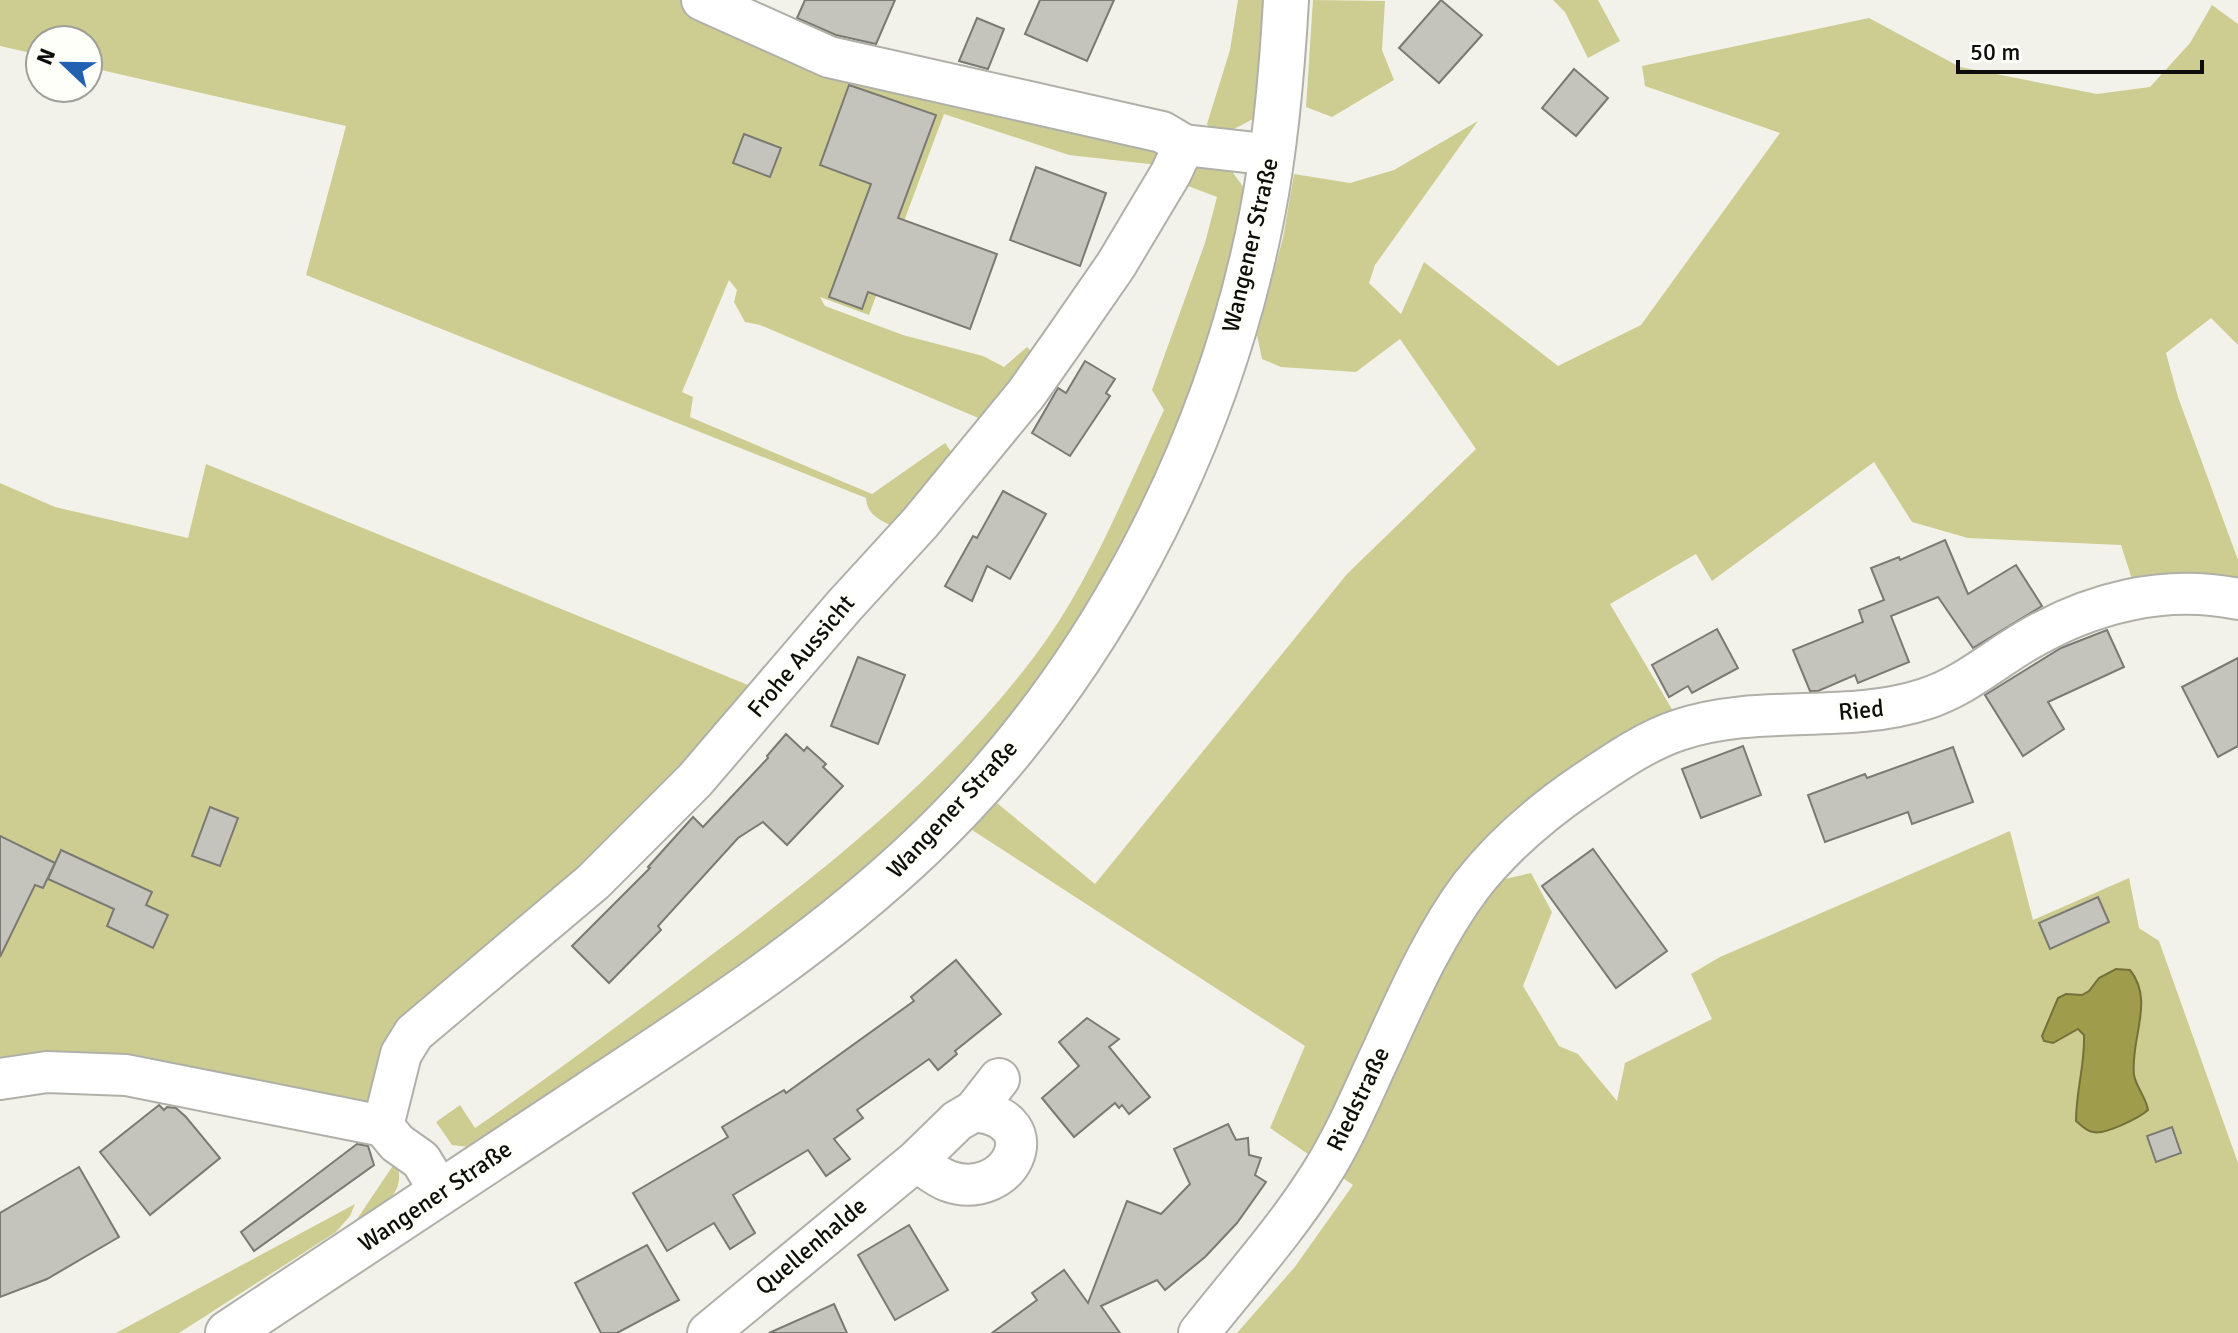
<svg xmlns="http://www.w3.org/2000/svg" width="2238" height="1333" font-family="Signika,sans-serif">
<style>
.green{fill:#cecd91}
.water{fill:#9f9c4c;stroke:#737138;stroke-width:2}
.building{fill:#c4c4bd;stroke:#7a7a73;stroke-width:2}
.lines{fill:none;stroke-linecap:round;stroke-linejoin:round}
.minor-casing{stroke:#b0b0a9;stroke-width:44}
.major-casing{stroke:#b0b0a9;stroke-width:48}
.minor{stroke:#fff;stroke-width:40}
.major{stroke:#fff;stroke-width:44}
.labels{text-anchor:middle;stroke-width:7;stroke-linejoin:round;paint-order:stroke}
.street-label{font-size:24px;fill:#0d0d0b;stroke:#fffff9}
</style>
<rect width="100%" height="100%" fill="#f2f2ea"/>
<g class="green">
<path d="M 0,0 L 702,0 L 806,65 L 873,89 L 882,69 L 1162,132 L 1167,166 L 1069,155 L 944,114 L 869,315 L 820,297 L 825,306 L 903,335 L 983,356 L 1004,367 L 1027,347 L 1038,358 L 983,420 L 760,325 L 745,322 L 734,302 L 737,290 L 729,280 L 682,392 L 693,397 L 690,417 L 872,494 L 945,443 L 955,457 L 892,526 C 878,519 867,514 866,498 L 306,275 L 346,126 L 88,67 L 88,40 L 40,40 L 40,55 L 0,46 Z"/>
<path d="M 1238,0 L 1266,0 L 1255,118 L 1230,131 L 1212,131 L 1207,124 L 1230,50 Z"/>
<path d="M 1313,0 L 1385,1 L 1382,50 L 1394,80 L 1332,117 L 1306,107 Z"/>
<path d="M 1553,0 L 1598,0 L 1620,41 L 1588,58 L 1565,12 Z"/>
<path d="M 2212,5 L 2238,24 L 2238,345 L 2211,318 L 2166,353 L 2178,397 L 2238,560 L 2238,602 L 2140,604 L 2121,545 L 1968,538 L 1912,522 L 1874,462 L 1712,581 L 1696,554 L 1610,604 L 1673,711 L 1484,849 L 1505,879 L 1531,873 L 1552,912 L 1523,986 L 1559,1046 L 1578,1054 L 1617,1101 L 1625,1063 L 1712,1019 L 1691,974 L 1720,957 L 2010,831 L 2033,920 L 2129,878 L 2139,928 L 2159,941 L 2238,1163 L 2238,1333 L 1237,1333 L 1294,1268 L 1353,1185 L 1270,1128 L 1305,1046 L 972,830 L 997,803 L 1095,884 L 1347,574 L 1476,449 L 1400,339 L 1356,372 L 1281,367 L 1262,359 L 1257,335 L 1283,238 L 1294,174 L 1350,183 L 1394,170 L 1478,121 L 1375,265 L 1369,283 L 1401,314 L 1424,262 L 1558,366 L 1641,325 L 1780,133 L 1645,86 L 1642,66 L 1869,18 L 1960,67 L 2097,94 L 2150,87 L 2190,43 Z"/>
<path d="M 1197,168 L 1231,170 L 1244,188 L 1245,201 L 1207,347 L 1152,486 L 1114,561 L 1074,628 L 1033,685 L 988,743 L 946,791 L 882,856 L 731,975 L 468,1147 L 452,1145 L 436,1122 L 460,1105 L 475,1128 C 555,1073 633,1015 710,956 C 827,868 945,775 1034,657 C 1090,583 1125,493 1164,410 L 1152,390 L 1205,243 L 1217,197 L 1175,181 L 1183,173 Z"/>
<path d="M 206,464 L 770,694 L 414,1033 L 375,1116 L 0,1067 L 0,483 L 55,507 L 188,538 Z"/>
<path d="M 396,1161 C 410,1196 375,1212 351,1228 Z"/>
<path d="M 355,1204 L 350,1216 L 336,1232 L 179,1333 L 116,1333 Z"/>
</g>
<path class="water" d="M 2116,969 L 2130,970 C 2155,1001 2130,1039 2134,1075 C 2136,1087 2146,1097 2148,1110 C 2139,1118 2105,1135 2093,1132 C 2086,1131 2081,1125 2076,1121 C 2076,1090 2085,1066 2084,1035 L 2078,1029 L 2053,1043 L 2044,1041 L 2042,1036 L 2058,998 L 2066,994 L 2082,995 L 2089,991 L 2099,978 Z"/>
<g class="building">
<path d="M 805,0 L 895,0 L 876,44 L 836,35 L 797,18 Z"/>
<path d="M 1040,0 L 1114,0 L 1087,61 L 1025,34 Z"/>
<path d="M 1441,0 L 1482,35 L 1439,83 L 1399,48 Z"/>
<path d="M 977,18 L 1004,29 L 988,69 L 959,61 Z"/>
<path d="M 1574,69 L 1608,98 L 1576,136 L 1542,108 Z"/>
<path d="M 849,85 L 936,115 L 898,218 L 997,254 L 970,329 L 868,292 L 862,309 L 829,297 L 871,184 L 820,165 Z"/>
<path d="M 744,134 L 781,148 L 770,177 L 733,163 Z"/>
<path d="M 1036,167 L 1106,193 L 1080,266 L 1010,240 Z"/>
<path d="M 1085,361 L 1115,379 L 1106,393 L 1110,396 L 1070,456 L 1032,433 L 1058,388 L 1066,393 Z"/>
<path d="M 1003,491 L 1046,514 L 1010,579 L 987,566 L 972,601 L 945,586 L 973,536 L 977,538 Z"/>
<path d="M 1945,540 L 1968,594 L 2016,565 L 2042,606 L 1973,648 L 1938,597 L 1891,616 L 1909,662 L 1858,683 L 1855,675 L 1818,691 L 1810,691 L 1793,650 L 1863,622 L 1859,610 L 1884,600 L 1871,568 L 1899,557 L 1900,560 Z"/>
<path d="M 1717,629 L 1738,668 L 1692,693 L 1688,686 L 1669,697 L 1652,665 Z"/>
<path d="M 2107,630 L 2124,667 L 2048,702 L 2064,729 L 2023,756 L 1985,695 L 2061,648 Z"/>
<path d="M 858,657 L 905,675 L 878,744 L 831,726 Z"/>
<path d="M 2238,658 L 2238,746 L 2218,757 L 2182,687 Z"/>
<path d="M 786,734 L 804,751 L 807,747 L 826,764 L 823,767 L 843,786 L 787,845 L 763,822 L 738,838 L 658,926 L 661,930 L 609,983 L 572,946 L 650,868 L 648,867 L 693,817 L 703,827 L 768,758 L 767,756 Z"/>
<path d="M 1743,746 L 1761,795 L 1701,818 L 1682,769 Z"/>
<path d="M 1953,747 L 1973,802 L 1912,824 L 1908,812 L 1825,842 L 1808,795 L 1865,774 L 1867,778 Z"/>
<path d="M 210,807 L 238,818 L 220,866 L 192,856 Z"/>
<path d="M 0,836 L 55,863 L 43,888 L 35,885 L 0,957 Z"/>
<path d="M 1593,849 L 1667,951 L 1616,988 L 1542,886 Z"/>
<path d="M 61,850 L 152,892 L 146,905 L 168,915 L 153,948 L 107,926 L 114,909 L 48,879 Z"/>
<path d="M 2098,897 L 2109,922 L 2050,949 L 2039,923 Z"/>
<path d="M 956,960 L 1001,1014 L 955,1051 L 957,1054 L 938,1070 L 929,1059 L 857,1110 L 863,1118 L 834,1139 L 850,1159 L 826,1176 L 808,1150 L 733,1195 L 755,1233 L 730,1249 L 714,1223 L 667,1251 L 633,1193 L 728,1137 L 722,1127 L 784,1090 L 786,1093 L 914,1001 L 911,997 Z"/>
<path d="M 1087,1018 L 1119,1039 L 1109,1047 L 1150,1097 L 1129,1114 L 1122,1105 L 1119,1108 L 1115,1103 L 1074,1137 L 1042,1098 L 1079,1066 L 1059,1042 Z"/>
<path d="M 159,1105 L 164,1110 L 167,1107 L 176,1108 L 186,1117 L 220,1158 L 150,1215 L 100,1152 Z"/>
<path d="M 1228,1124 L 1236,1140 L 1248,1138 L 1249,1155 L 1261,1158 L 1255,1175 L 1266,1182 L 1237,1223 L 1205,1257 L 1165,1290 L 1157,1280 L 1101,1306 L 1120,1333 L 992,1333 L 1037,1300 L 1032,1293 L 1064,1270 L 1088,1303 L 1127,1201 L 1161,1214 L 1190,1184 L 1174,1149 Z"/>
<path d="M 2172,1127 L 2181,1153 L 2156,1162 L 2147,1136 Z"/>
<path d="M 357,1144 L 368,1146 L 374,1165 L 254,1251 L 241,1232 Z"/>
<path d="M 79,1167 L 119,1237 L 47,1279 L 0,1297 L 0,1213 Z"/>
<path d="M 909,1225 L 948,1290 L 895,1320 L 858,1255 Z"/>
<path d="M 647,1245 L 679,1300 L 617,1333 L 601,1333 L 575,1283 Z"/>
<path d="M 834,1304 L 847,1333 L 769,1333 Z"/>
</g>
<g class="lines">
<defs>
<g id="minor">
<path d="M 702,0 L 829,57 L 1162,132 L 1184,145"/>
<path d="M 0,1079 L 47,1072 L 126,1075 L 383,1126"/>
<path d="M 974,1111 L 999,1079"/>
<path d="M 441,1193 L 421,1160 L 397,1143 L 383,1126 L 401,1054 L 414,1033 L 593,882 L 695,780 L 844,606 L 920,523 L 1026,394 L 1062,343 L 1116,265 L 1171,173 L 1184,145 L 1272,155"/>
<path d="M 708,1333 L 916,1161 L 957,1121 L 974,1111 C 1052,1119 1009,1203 948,1181 C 937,1177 927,1168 916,1161"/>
<path d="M 1199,1333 C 1240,1281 1286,1230 1321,1174 C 1342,1141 1358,1104 1374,1069 C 1403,1007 1430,941 1471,886 C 1502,846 1542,812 1583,784 C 1613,764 1645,741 1679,730 C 1759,703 1845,725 1925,699 C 1963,687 1992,661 2026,641 C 2090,603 2164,584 2238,599"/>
</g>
<path id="major" d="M 228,1333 C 349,1254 469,1174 589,1094 C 704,1018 820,943 921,847 C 1095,682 1216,450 1262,215 C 1276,144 1282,72 1286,0"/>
</defs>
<use href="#minor" class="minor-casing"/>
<use href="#major" class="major-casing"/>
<use href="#minor" class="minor"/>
<use href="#major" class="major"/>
</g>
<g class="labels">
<g class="street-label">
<text transform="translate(1250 245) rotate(-77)" y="8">Wangener Straße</text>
<text transform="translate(801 656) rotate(-50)" y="8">Frohe Aussicht</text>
<text transform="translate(1861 710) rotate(-5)" y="8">Ried</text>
<text transform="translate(952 809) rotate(-47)" y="8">Wangener Straße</text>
<text transform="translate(1358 1099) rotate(-64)" y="8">Riedstraße</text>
<text transform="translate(435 1196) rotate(-34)" y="8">Wangener Straße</text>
<text transform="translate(811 1246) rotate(-40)" y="8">Quellenhalde</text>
</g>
</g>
<g transform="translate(64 64) rotate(292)"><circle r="38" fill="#fffff9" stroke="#9e9e9a" stroke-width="2"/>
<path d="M0-6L14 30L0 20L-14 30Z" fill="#2361b2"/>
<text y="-12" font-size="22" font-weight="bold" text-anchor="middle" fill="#0d0d0b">N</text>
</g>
<path d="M1958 60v12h244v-12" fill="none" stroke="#0d0d0b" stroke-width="4"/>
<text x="1970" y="60" font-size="24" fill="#0d0d0b" stroke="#fffff9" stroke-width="6" paint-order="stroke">50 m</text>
</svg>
